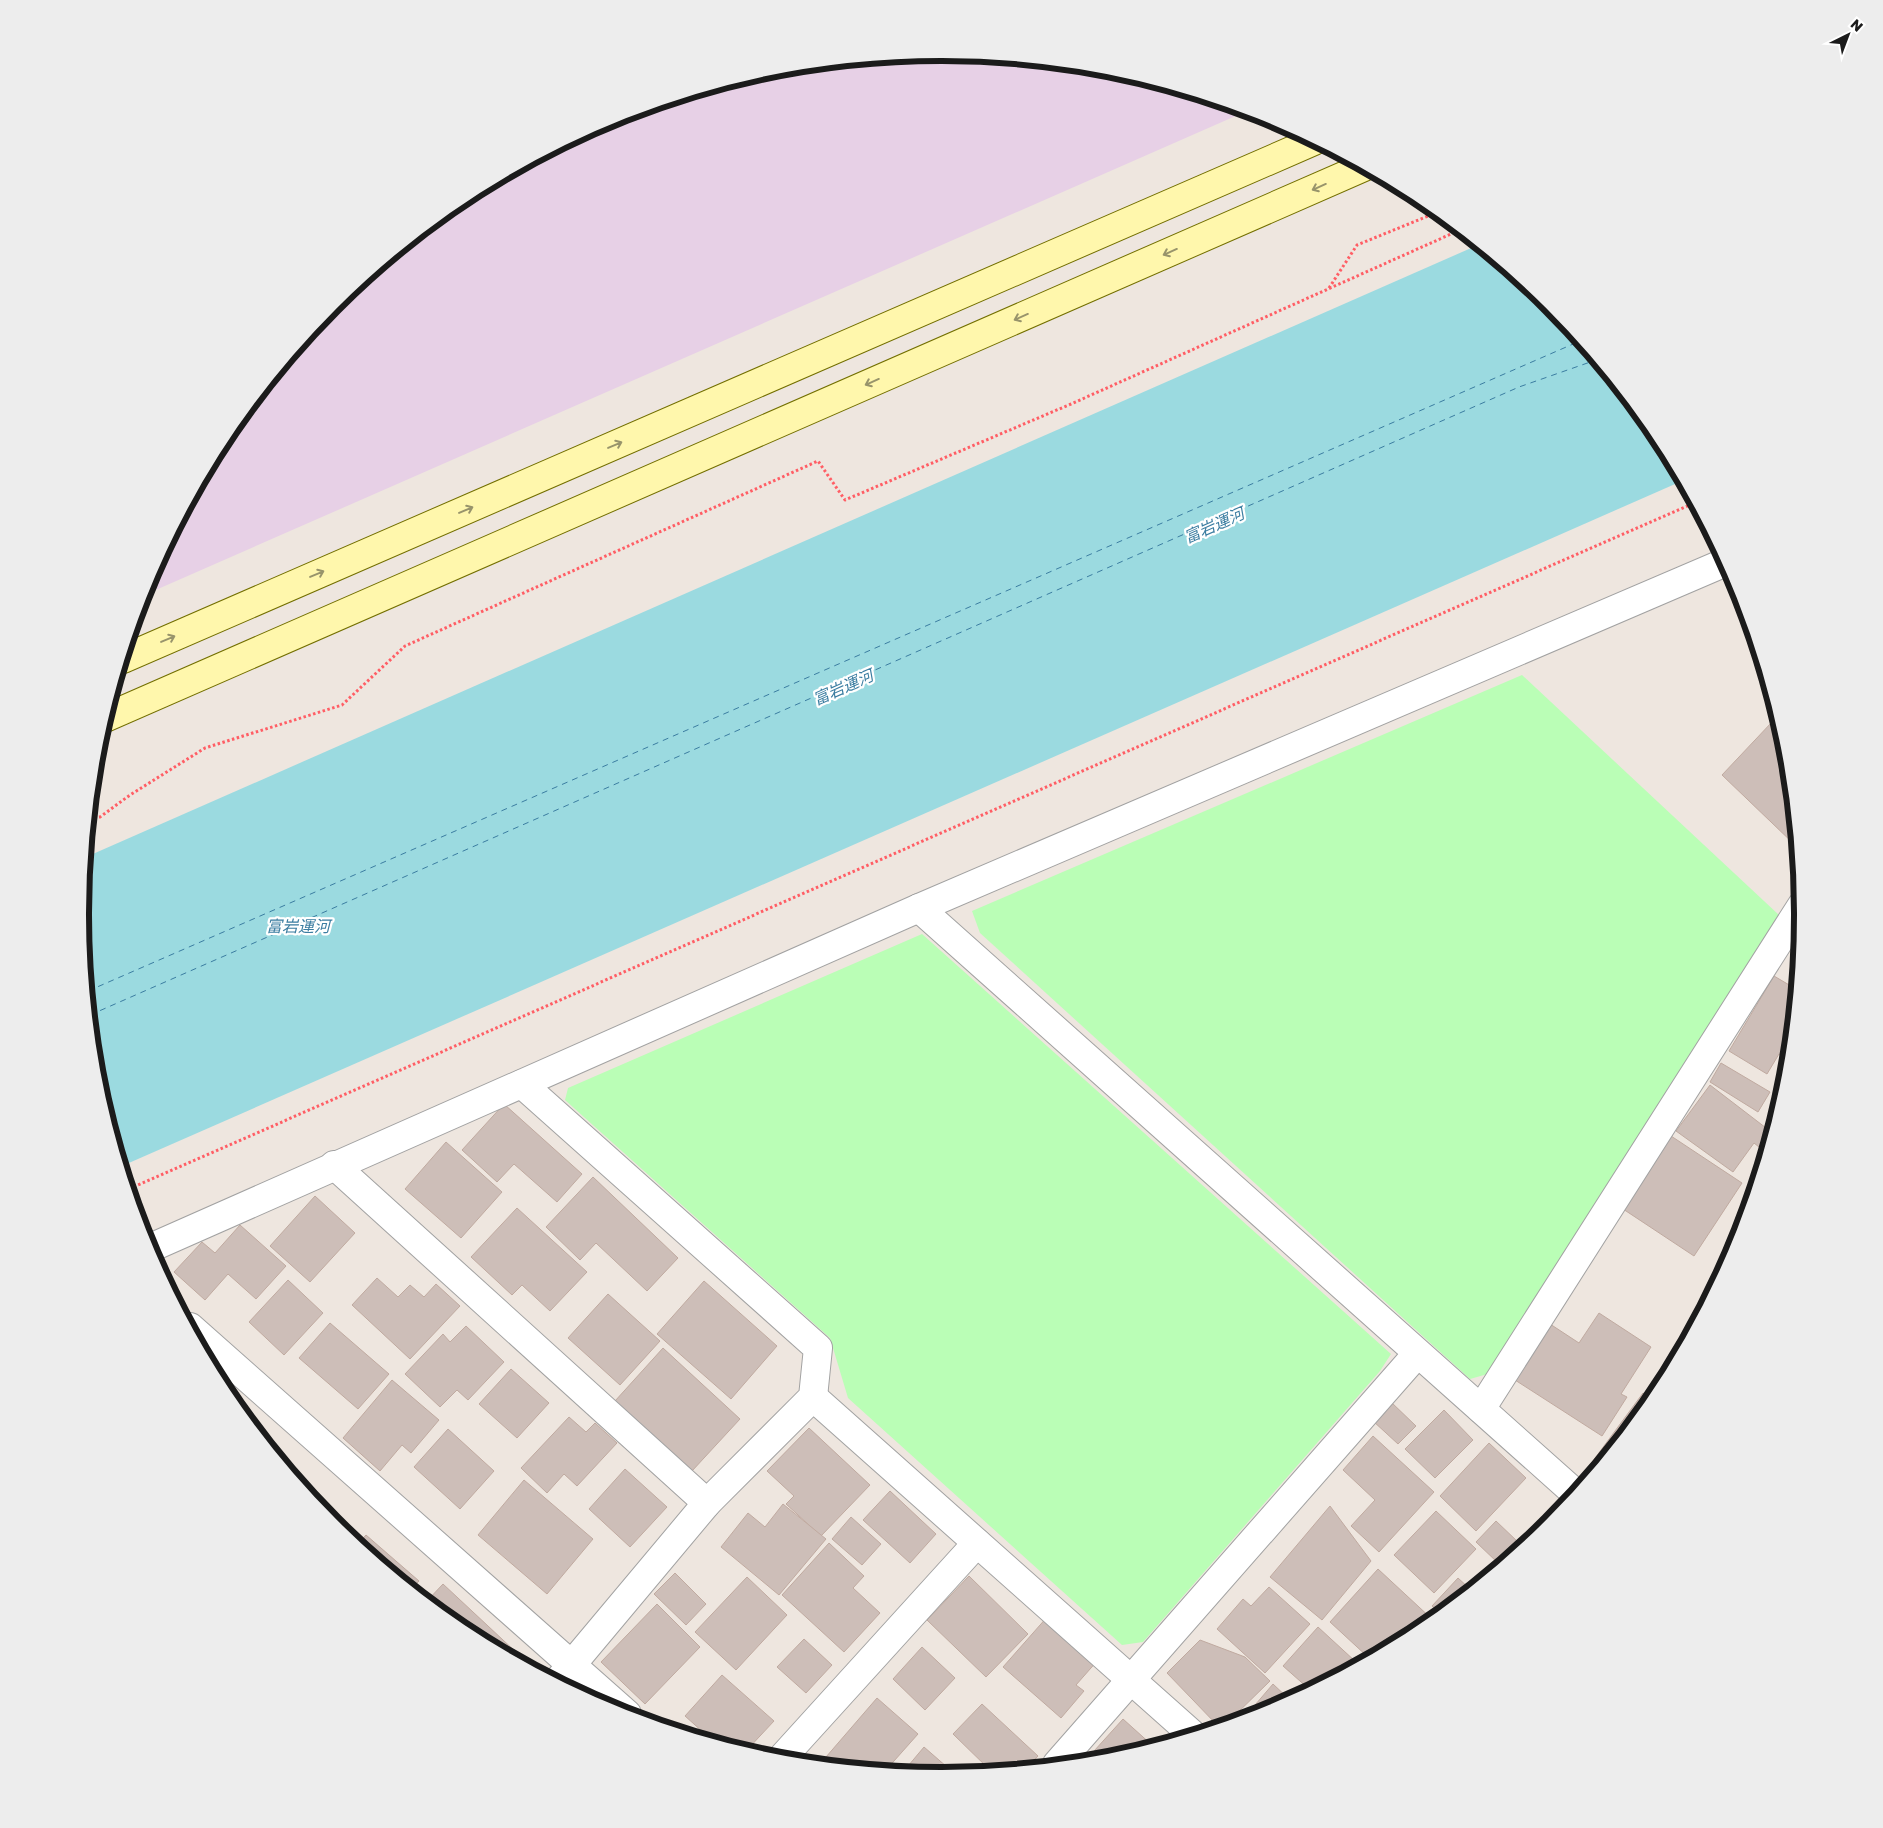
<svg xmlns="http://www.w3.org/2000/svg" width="1883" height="1828" font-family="'Golos Text','Noto Sans JP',sans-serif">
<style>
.industrial{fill:#e7d0e6}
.park{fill:#bafeb6}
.water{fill:#9bdae0}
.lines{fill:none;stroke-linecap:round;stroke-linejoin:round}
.ferry{stroke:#3b7da1;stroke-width:1;stroke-dasharray:6 5;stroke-linecap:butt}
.building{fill:#cdbeb8;stroke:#c0aaa0}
.street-casing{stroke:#a2a2a2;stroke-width:30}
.secondary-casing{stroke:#736f00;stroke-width:30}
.path{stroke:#ff5e65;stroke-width:3;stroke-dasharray:2.5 2.5;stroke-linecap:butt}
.street{stroke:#fff;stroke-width:28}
.secondary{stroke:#fff7ac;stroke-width:28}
.oneway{stroke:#98946b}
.labels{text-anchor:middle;stroke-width:4.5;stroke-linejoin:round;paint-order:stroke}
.water-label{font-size:16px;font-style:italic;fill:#3b7da1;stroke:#fff}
.rim{fill:none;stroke:#1b1b1b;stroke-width:6}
</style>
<rect width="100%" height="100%" fill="#eee6df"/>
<path class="industrial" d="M 942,53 L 1110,69 L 1247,111 L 142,596 L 146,584 L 225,435 L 333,305 L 463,198 L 612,118 L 774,69 Z"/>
<g class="park">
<path d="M 1522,675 L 1779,915 L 1491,1373 L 1470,1379 L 980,933 L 972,911 Z"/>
<path d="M 922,934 L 1391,1354 L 1380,1371 L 1143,1642 L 1122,1645 L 848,1398 L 830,1338 L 565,1100 L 568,1088 Z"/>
</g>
<path class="water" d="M 1478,245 L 1551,305 L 1658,436 L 1682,481 L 122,1166 L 97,1082 L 80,914 L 86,857 Z"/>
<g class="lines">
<g class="ferry">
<path d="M 88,991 L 1580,341"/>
<path d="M 90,1015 L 1519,387 L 1596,360"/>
</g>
</g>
<g class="building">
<path d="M 1773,702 L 1776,713 L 1769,706 Z"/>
<path d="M 1772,722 L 1782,732 L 1786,746 L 1796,846 L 1722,775 Z"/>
<path d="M 1774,976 L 1796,989 L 1789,1059 L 1779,1054 L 1767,1074 L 1729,1051 Z"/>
<path d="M 1721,1063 L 1770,1092 L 1758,1112 L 1710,1082 Z"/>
<path d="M 1710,1085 L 1770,1131 L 1759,1147 L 1754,1143 L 1733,1172 L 1676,1131 Z"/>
<path d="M 504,1104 L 582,1174 L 557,1202 L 514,1164 L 497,1182 L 462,1150 Z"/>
<path d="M 1668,1134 L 1742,1183 L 1694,1256 L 1620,1207 Z"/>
<path d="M 446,1142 L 502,1192 L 461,1238 L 405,1189 Z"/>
<path d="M 593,1177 L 678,1258 L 647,1291 L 596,1243 L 580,1260 L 546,1227 Z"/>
<path d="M 315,1196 L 355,1233 L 310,1282 L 270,1246 Z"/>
<path d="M 517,1208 L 587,1272 L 550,1311 L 522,1285 L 512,1295 L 471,1257 Z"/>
<path d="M 240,1225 L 286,1266 L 256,1299 L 228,1274 L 205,1300 L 174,1272 L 202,1242 L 215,1253 Z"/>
<path d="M 377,1278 L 398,1297 L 410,1285 L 424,1297 L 436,1284 L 460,1306 L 410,1359 L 352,1305 Z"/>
<path d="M 288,1280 L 323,1313 L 284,1355 L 249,1322 Z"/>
<path d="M 704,1281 L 777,1346 L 731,1399 L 657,1334 Z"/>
<path d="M 608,1294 L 660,1341 L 620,1385 L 568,1338 Z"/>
<path d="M 1599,1313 L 1651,1347 L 1621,1394 L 1627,1397 L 1602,1436 L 1515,1380 L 1550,1324 L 1579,1343 Z"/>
<path d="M 330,1323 L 389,1374 L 358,1409 L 299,1358 Z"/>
<path d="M 466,1326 L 504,1362 L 468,1400 L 457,1390 L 440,1407 L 405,1374 L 443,1334 L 450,1342 Z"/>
<path d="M 663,1348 L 740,1419 L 692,1471 L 615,1401 Z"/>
<path d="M 511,1369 L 549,1403 L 517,1438 L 479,1404 Z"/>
<path d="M 392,1380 L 439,1420 L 411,1453 L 402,1445 L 380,1471 L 343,1438 Z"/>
<path d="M 1643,1393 L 1652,1399 L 1592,1473 L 1587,1469 Z"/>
<path d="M 1391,1402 L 1416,1426 L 1398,1444 L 1373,1421 Z"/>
<path d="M 1444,1410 L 1473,1440 L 1435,1478 L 1405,1449 Z"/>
<path d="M 569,1417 L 586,1432 L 595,1423 L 617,1443 L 577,1486 L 564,1474 L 547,1493 L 521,1468 Z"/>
<path d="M 809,1428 L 870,1485 L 821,1536 L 786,1504 L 794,1496 L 767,1471 Z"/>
<path d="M 448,1429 L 494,1471 L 460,1509 L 414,1467 Z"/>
<path d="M 1373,1436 L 1434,1492 L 1379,1552 L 1351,1526 L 1375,1500 L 1343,1470 Z"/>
<path d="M 1489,1443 L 1526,1478 L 1476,1531 L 1440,1496 Z"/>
<path d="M 625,1469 L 667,1507 L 630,1547 L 589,1509 Z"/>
<path d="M 524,1480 L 593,1539 L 547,1594 L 478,1535 Z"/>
<path d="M 890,1491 L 936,1534 L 910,1563 L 863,1520 Z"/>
<path d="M 783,1504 L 826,1539 L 779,1595 L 721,1547 L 748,1513 L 765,1527 Z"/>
<path d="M 1330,1506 L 1371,1561 L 1322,1620 L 1270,1577 Z"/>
<path d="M 1436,1511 L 1476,1549 L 1434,1593 L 1394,1555 Z"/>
<path d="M 851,1517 L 881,1544 L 862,1565 L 832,1539 Z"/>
<path d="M 1496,1521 L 1518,1542 L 1498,1563 L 1476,1542 Z"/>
<path d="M 366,1535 L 419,1581 L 412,1588 L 358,1544 Z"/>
<path d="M 829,1543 L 864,1576 L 853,1588 L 880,1613 L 844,1652 L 782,1595 Z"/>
<path d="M 1378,1569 L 1433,1620 L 1420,1630 L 1369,1658 L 1330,1622 Z"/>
<path d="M 675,1573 L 706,1604 L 686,1625 L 654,1594 Z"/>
<path d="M 969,1576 L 1028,1634 L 986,1677 L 927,1620 Z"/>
<path d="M 747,1577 L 787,1615 L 736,1670 L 695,1632 Z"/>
<path d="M 1458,1578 L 1470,1589 L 1441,1613 L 1432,1606 Z"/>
<path d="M 443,1584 L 533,1668 L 463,1630 L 427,1601 Z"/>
<path d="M 1269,1587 L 1310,1624 L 1265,1673 L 1217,1629 L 1243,1599 L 1251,1606 Z"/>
<path d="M 657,1604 L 700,1647 L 645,1704 L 601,1662 Z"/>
<path d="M 1048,1616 L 1098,1660 L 1076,1685 L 1084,1691 L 1061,1718 L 1003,1667 Z"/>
<path d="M 1318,1627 L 1356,1662 L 1351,1667 L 1309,1689 L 1283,1666 Z"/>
<path d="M 804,1639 L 832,1665 L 806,1693 L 777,1667 Z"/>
<path d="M 1200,1640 L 1245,1657 L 1270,1681 L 1227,1723 L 1218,1726 L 1167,1673 Z"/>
<path d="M 922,1647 L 955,1678 L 925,1710 L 893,1679 Z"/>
<path d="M 722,1675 L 774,1721 L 746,1751 L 713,1741 L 685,1716 Z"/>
<path d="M 1273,1684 L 1290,1700 L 1271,1710 L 1243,1719 Z"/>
<path d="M 877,1698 L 918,1734 L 886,1770 L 836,1765 L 826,1757 Z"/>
<path d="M 982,1704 L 1038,1756 L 1028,1767 L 991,1771 L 953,1734 Z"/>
<path d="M 1123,1719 L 1153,1746 L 1109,1759 L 1085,1761 Z"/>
<path d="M 924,1747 L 955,1774 L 941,1775 L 903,1772 Z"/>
<path d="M 799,1754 L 808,1762 L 793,1761 Z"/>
</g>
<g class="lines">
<defs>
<g id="street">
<path d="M 919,908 L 1575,1493"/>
<path d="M 522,1084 L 818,1348 L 813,1397 L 707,1503 L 558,1681"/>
<path d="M 334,1165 L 707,1503"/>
<path d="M 148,1249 L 919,908 L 1726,562"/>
<path d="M 190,1327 L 627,1714"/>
<path d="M 813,1397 L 1192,1734"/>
<path d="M 1481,1409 L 1802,905"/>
<path d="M 780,1760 L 977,1543"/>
<path d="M 1057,1764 L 1417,1354"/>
</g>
<g id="secondary">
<path d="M 123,659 L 1314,141"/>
<path d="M 105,718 L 1364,167"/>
</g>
</defs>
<use href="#street" class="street-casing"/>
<use href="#secondary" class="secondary-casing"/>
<g class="path">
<path d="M 1329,288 L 1357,245 L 1438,212"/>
<path d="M 89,818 L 100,817 L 130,795 L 205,748 L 342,705 L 405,646 L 818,461 L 845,500 L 1071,404 L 1460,230"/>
<path d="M 129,1189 L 1694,503"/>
</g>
<use href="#street" class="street"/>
<use href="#secondary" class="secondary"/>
</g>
<defs><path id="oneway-shaft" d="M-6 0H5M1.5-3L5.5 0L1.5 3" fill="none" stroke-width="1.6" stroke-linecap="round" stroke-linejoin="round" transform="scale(1.25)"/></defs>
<g class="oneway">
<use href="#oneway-shaft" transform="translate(1319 187) rotate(156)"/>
<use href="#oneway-shaft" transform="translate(1170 252) rotate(156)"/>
<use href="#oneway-shaft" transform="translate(1021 317) rotate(156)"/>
<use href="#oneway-shaft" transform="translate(872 382) rotate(156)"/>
<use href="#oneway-shaft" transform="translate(615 445) rotate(-23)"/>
<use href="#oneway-shaft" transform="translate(466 510) rotate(-23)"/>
<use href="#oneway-shaft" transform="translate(317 574) rotate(-23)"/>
<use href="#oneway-shaft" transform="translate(168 639) rotate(-23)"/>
</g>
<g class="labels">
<g class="water-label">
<text transform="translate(1214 525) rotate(-24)" y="6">富岩運河</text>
<text transform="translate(843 687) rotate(-24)" y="6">富岩運河</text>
<text x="298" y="932">富岩運河</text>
</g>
</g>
<path d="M0 0H1883V1828H0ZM941 61H942A852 852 0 0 1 1794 913V915A852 852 0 0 1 942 1767H941A852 852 0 0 1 89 915V913A852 852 0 0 1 941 61Z" fill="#ededed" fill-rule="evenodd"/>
<path class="rim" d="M941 61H942A852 852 0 0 1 1794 913V915A852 852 0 0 1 942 1767H941A852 852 0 0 1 89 915V913A852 852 0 0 1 941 61Z"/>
<g transform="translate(1848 35) rotate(42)" stroke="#ffffff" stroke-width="4" paint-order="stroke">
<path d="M0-4L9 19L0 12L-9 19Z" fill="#1b1b1b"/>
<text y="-8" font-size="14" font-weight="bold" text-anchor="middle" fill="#1b1b1b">N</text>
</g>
</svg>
